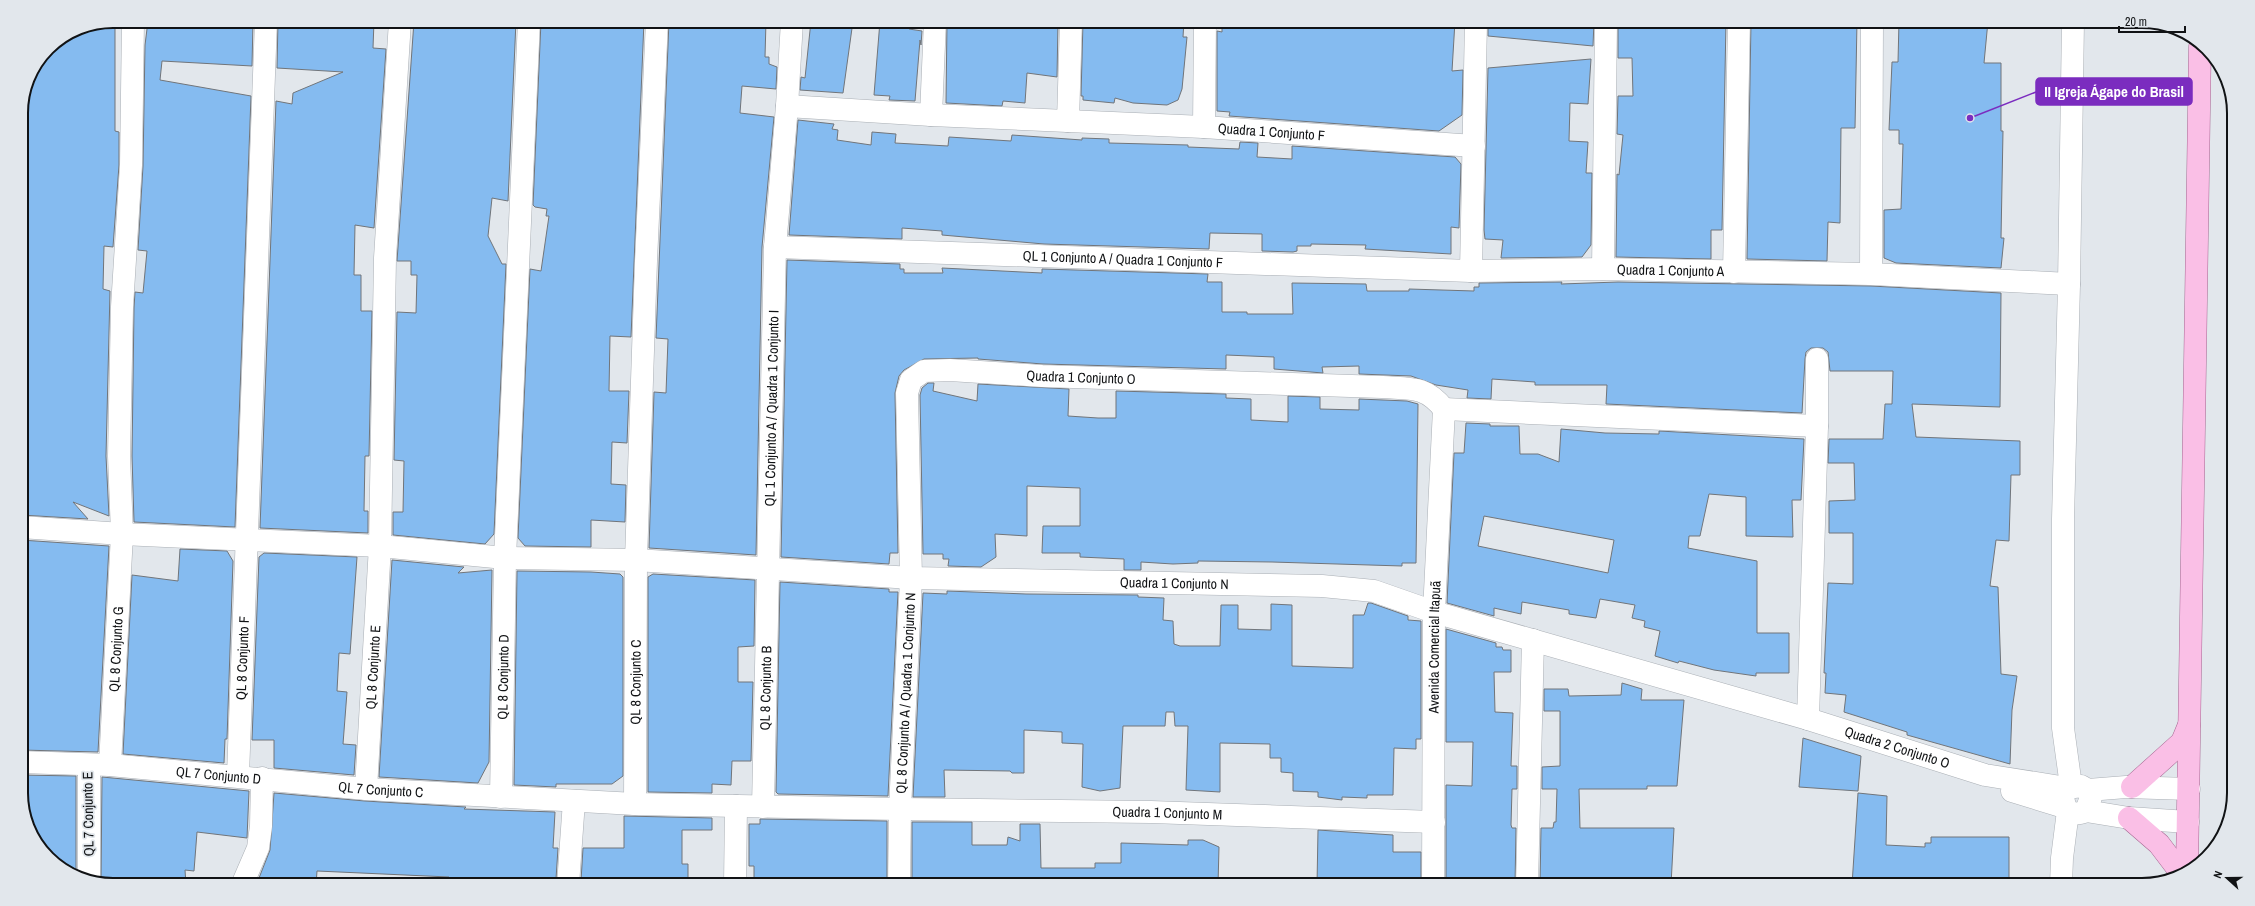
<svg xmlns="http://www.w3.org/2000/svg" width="2255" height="906" font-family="'Archivo Narrow',sans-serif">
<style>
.building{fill:#85bbf0;stroke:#71757a;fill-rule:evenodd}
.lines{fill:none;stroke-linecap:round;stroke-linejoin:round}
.minor-casing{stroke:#aaafb5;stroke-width:23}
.major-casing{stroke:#a66892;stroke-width:23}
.minor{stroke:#fff;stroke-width:22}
.major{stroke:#fabfe6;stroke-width:22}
.labels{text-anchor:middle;stroke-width:3.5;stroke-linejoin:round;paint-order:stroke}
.street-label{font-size:14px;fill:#111315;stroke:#e2e7ec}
.rim{fill:none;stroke:#111315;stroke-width:2}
.leader{fill:none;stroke:#7b2cbf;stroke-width:1.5}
.callout-dot{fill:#7b2cbf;stroke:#e2e7ec;stroke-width:1.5}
.callout{fill:#7b2cbf;stroke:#7b2cbf;stroke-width:1.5}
.callout-label{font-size:15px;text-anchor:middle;font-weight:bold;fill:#fff}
</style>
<rect width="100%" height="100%" fill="#e2e7ec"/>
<g class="building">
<path d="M 113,21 L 115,21 L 115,131 L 119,132 L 119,165 L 113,247 L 104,246 L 103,289 L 110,291 L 106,456 L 109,516 L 73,502 L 88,519 L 21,515 L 21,107 L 30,73 L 48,48 L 78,28 Z"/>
<path d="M 148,21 L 253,21 L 252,66 L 162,61 L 160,80 L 251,96 L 235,527 L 134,522 L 132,456 L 134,308 L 135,292 L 143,293 L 147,251 L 138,250 L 143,166 L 145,45 Z"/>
<path d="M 278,21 L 374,21 L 373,48 L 386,49 L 374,228 L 355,225 L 354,275 L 361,275 L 361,311 L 372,311 L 369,456 L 365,456 L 364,511 L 368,511 L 368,533 L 260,528 L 276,101 L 292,104 L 293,93 L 343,72 L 277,68 Z"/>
<path d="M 414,21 L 516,21 L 508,201 L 492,198 L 488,236 L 502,264 L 506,264 L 494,534 L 485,544 L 393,535 L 393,512 L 403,512 L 404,461 L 394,460 L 397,312 L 416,313 L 417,275 L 411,275 L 411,261 L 397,261 Z"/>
<path d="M 541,21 L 644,21 L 631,337 L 610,336 L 609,391 L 629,391 L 627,443 L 612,442 L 611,484 L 626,485 L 625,522 L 591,520 L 591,547 L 525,546 L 518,538 L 530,269 L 541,271 L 549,216 L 546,216 L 547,209 L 535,207 L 533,205 Z"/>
<path d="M 669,21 L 766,21 L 765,57 L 769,57 L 769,64 L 777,67 L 776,89 L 742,86 L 740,113 L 774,117 L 762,247 L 756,555 L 649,548 L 654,392 L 666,393 L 668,339 L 656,338 Z"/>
<path d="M 811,21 L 853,21 L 843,93 L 800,90 L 801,77 L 805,78 Z"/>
<path d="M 880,21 L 909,21 L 909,29 L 922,31 L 921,45 L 920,40 L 915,101 L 889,100 L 890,96 L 874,95 Z"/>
<path d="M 947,21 L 1058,22 L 1057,77 L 1027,73 L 1025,103 L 1003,101 L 1002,106 L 946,103 Z"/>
<path d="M 1083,21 L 1184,21 L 1183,37 L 1187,37 L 1182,89 L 1178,100 L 1167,105 L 1133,103 L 1115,98 L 1114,103 L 1083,100 L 1083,96 L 1081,96 Z"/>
<path d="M 1222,21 L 1455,21 L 1452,71 L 1463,70 L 1462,115 L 1439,131 L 1229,116 L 1230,112 L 1217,111 L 1217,31 L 1222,32 Z"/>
<path d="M 1488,21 L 1594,21 L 1593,46 L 1488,36 Z"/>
<path d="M 1618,21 L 1726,21 L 1722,230 L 1711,230 L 1711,259 L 1616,257 L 1617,174 L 1619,175 L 1623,135 L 1617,134 L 1618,96 L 1633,96 L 1632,58 L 1618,58 Z"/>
<path d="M 1751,21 L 1857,21 L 1855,128 L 1841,128 L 1840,223 L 1828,222 L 1827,261 L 1747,259 Z"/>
<path d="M 1899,21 L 1988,21 L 1984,63 L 2001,63 L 2001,131 L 2003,131 L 2001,238 L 2004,238 L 2001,268 L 1896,263 L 1884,258 L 1884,210 L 1901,209 L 1903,144 L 1899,144 L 1899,130 L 1889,130 L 1892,62 L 1898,62 Z"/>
<path d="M 1591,59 L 1588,104 L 1570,103 L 1569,141 L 1588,142 L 1586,173 L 1592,173 L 1591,245 L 1582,257 L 1501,258 L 1503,240 L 1485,239 L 1484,230 L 1488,68 Z"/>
<path d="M 798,120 L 834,124 L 832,129 L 838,130 L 837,140 L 871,145 L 872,132 L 896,134 L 895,143 L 948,146 L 949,137 L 1011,141 L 1012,135 L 1082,140 L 1082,138 L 1109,139 L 1109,143 L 1188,145 L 1188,147 L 1239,149 L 1240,142 L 1258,143 L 1257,157 L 1292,159 L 1292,146 L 1455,157 L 1461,164 L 1459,228 L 1451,227 L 1451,254 L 1365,249 L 1366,245 L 1311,244 L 1311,246 L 1297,246 L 1297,251 L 1293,252 L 1262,251 L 1262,234 L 1210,233 L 1209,249 L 1044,244 L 942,235 L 942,231 L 902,228 L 902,239 L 789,235 Z"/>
<path d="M 787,260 L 900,264 L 900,269 L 904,269 L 904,273 L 943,273 L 942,268 L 1042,273 L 1042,269 L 1208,274 L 1207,282 L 1222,282 L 1222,312 L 1247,312 L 1247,314 L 1293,314 L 1292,283 L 1366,284 L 1367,291 L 1409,291 L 1409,289 L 1474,291 L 1474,287 L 1479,287 L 1479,283 L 1562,282 L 1561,284 L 1618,282 L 1871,286 L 2001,293 L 2000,407 L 1912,404 L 1916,437 L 2020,441 L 2020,475 L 2011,475 L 2009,541 L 1996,540 L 1990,586 L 1998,587 L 2001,674 L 2017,676 L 2012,710 L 2010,764 L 1907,735 L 1907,732 L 1844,712 L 1846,695 L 1825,693 L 1826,673 L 1824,673 L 1828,583 L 1853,584 L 1853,533 L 1829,533 L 1829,501 L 1855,500 L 1854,463 L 1828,463 L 1829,439 L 1883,439 L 1885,404 L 1892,404 L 1893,371 L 1830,371 L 1828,352 L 1823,348 L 1811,348 L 1806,352 L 1805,359 L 1802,413 L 1606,404 L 1607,385 L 1535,385 L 1535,382 L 1492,379 L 1491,399 L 1467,398 L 1468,390 L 1436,385 L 1411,376 L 1359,374 L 1359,366 L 1322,367 L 1323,373 L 1274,369 L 1274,357 L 1226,355 L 1226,369 L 1043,364 L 978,359 L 978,358 L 924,359 L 904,370 L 899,376 L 895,393 L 898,553 L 890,553 L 889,564 L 781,557 Z"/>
<path d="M 928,383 L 934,383 L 933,391 L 977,401 L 978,384 L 1069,389 L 1068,416 L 1098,418 L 1116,418 L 1116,391 L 1226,394 L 1226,398 L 1251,399 L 1251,420 L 1288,422 L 1288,396 L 1320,397 L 1320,409 L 1359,410 L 1359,399 L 1407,401 L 1418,404 L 1416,563 L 1402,563 L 1402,566 L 1272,562 L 1198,561 L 1198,563 L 1173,564 L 1141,562 L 1141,570 L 1124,570 L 1124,559 L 1080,557 L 1080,553 L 1042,553 L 1043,526 L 1080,526 L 1080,488 L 1027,486 L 1027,536 L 995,534 L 996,557 L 981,567 L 948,566 L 949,559 L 943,559 L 943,554 L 923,554 L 920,395 L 922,388 Z"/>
<path d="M 1466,423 L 1490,424 L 1490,426 L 1519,426 L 1520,454 L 1538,454 L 1559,462 L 1561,429 L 1605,433 L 1659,434 L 1659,431 L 1804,439 L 1801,500 L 1792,500 L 1793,537 L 1746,536 L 1746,497 L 1709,494 L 1700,536 L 1689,536 L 1688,548 L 1757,561 L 1757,633 L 1789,633 L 1789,673 L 1756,673 L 1756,676 L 1714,670 L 1679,661 L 1678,663 L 1655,656 L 1660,631 L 1644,627 L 1645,621 L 1632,618 L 1635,605 L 1600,599 L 1596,618 L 1569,614 L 1569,610 L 1522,602 L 1521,614 L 1494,608 L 1494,616 L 1447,603 L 1454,453 L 1464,453 ZM 1484,516 L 1614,540 L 1608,573 L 1478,546 Z"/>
<path d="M 21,540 L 109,546 L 98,752 L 21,750 Z"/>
<path d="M 180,549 L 227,551 L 233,561 L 227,739 L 225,739 L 224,763 L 123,754 L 132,575 L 178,581 Z"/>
<path d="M 264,553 L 357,557 L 350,654 L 339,653 L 337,691 L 347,692 L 343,744 L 356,745 L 354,775 L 274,768 L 274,740 L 252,740 L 259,557 Z"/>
<path d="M 392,560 L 464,567 L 458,573 L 492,570 L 489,762 L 478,783 L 379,777 Z"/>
<path d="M 517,571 L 591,572 L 620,574 L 623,577 L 623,776 L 612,784 L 556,784 L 556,787 L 514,785 Z"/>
<path d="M 653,574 L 755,580 L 754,646 L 738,647 L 738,682 L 753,682 L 751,761 L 732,761 L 731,785 L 712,784 L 712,793 L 648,792 L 648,577 Z"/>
<path d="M 780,582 L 889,589 L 889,592 L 898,592 L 888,796 L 778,794 L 776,792 Z"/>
<path d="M 947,591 L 1026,594 L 1138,595 L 1138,597 L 1164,598 L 1163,620 L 1173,621 L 1174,644 L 1180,646 L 1220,646 L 1221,605 L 1238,605 L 1238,629 L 1271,630 L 1271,604 L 1292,605 L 1292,666 L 1353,668 L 1353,615 L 1364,615 L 1368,603 L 1371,603 L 1408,616 L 1408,620 L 1421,621 L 1421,739 L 1416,739 L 1416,749 L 1394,748 L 1393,795 L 1367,795 L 1367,798 L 1342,797 L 1342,800 L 1318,797 L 1318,792 L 1293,791 L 1293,773 L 1281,772 L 1281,758 L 1270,758 L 1270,744 L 1220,743 L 1220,792 L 1186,790 L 1188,726 L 1175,726 L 1174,712 L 1166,712 L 1165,726 L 1123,726 L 1120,788 L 1100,791 L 1082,787 L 1083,744 L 1062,743 L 1062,732 L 1024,730 L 1024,773 L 1012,773 L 1010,771 L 944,770 L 945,797 L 913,797 L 923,593 L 947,594 Z"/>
<path d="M 1446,629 L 1496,643 L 1496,647 L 1502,647 L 1503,650 L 1511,650 L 1511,672 L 1494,672 L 1495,712 L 1513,713 L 1511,766 L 1517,766 L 1517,789 L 1512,789 L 1511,825 L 1512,828 L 1516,828 L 1515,885 L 1446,885 L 1446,785 L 1472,786 L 1473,742 L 1446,742 Z"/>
<path d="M 1622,683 L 1642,689 L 1641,700 L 1684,700 L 1677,786 L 1647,786 L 1647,789 L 1579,789 L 1580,828 L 1674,828 L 1671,885 L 1540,885 L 1541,828 L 1553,828 L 1554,822 L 1556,822 L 1557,789 L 1542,789 L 1542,767 L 1560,766 L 1560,711 L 1544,711 L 1544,689 L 1568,689 L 1569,696 L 1621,695 Z"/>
<path d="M 1803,738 L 1861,756 L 1858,791 L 1799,787 Z"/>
<path d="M 21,775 L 76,776 L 76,877 L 40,849 L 21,799 Z"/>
<path d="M 102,777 L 249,791 L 247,838 L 197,832 L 194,871 L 185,870 L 186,885 L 113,885 L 101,883 Z"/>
<path d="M 274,793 L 365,801 L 466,807 L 464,809 L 555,812 L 553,848 L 558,848 L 556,879 L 535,879 L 535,885 L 449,885 L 449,877 L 317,871 L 316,885 L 279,885 L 280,879 L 259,878 L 270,850 Z"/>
<path d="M 1858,793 L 1887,796 L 1886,845 L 1925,847 L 1925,843 L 1931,843 L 1931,837 L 2009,837 L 2009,885 L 1852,885 Z"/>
<path d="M 624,816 L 712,818 L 712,830 L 682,830 L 682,864 L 688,864 L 688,885 L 583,885 L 584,881 L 581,881 L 583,848 L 624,848 Z"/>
<path d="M 760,819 L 887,821 L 887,885 L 785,885 L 785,881 L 754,881 L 754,866 L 749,866 L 749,824 L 760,824 Z"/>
<path d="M 912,822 L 972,822 L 972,845 L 1007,845 L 1008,837 L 1020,841 L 1020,824 L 1040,824 L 1041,868 L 1095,868 L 1095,863 L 1121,863 L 1121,843 L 1188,845 L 1188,840 L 1203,840 L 1219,847 L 1218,885 L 972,885 L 972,883 L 937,883 L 937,885 L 912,885 Z"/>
<path d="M 1318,830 L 1393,835 L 1393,852 L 1421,852 L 1421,885 L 1317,885 Z"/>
</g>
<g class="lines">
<defs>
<g id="minor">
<path id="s1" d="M 787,106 L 931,115 L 1204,127 L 1474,146"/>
<path d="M 931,115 L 935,21"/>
<path d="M 1068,121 L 1071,21"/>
<path d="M 1204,127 L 1205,21"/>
<path id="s2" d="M 775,247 L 1471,271 L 1603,269 L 1871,274 L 2069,284"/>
<path d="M 1603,269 L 1606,21"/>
<path d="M 1471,271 L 1476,21"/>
<path d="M 1734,272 L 1739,21"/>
<path d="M 1871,274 L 1872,21"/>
<path d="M 1444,409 L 1817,426"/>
<path id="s3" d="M 21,527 L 122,534 L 380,546 L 505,558 L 636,560 L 911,578 L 1322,586 L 1374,591 L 1434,612 L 1808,719 L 1985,775 L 2067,788 L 2081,786 L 2088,790 L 2091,797 L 2086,811 C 2069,818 2064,809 2063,794 L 2067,788"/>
<path d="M 1808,719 L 1817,426 L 1817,359"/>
<path id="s4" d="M 21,762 L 110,765 L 366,789 L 635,804 L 900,809 L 1151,812 L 1434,822"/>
<path id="s5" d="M 110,765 L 122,534 L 119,456 L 122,307 L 131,165 L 133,21"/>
<path id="s6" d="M 238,775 L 266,21"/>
<path d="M 2071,786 L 2063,728 L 2063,519 L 2069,284 L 2073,21"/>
<path id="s7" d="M 366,789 L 380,546 L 385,258 L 400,21"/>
<path d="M 2088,790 L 2126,787 L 2189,789"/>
<path d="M 2012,791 L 2064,807"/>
<path id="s8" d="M 501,797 L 505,558 L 529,21"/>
<path id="s9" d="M 635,804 L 636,560 L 646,261 L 657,21"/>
<path id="s10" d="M 763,807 L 775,247 L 787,106 L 792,21"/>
<path d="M 2086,811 L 2129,818 L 2188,822"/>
<path d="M 89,880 L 89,765"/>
<path d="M 242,885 L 258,848 L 261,826 L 262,778"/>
<path d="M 568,885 L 574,801"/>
<path d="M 735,885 L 736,806"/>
<path id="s11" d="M 899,885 L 900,809 L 911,578 L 907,393 L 911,380 L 924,371 L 950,370 L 1042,376 L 1382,387 C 1410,389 1425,385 1444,409"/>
<path id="s12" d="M 1433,885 L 1434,612 L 1444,409"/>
<path d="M 1527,885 L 1533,640"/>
<path d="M 2061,885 L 2062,858 L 2068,811"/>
</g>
<g id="major">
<path d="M 2132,787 L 2182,742 L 2189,725"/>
<path d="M 2129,818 L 2159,844 L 2181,873"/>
<path d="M 2187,871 L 2200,47"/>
</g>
</defs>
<use href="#minor" class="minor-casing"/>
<use href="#major" class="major-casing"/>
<use href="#minor" class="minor"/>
<use href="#major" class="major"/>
</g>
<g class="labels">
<g class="street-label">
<text dy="5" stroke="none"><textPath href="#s1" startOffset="485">Quadra 1 Conjunto F</textPath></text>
<text dy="5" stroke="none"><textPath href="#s2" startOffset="348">QL 1 Conjunto A / Quadra 1 Conjunto F</textPath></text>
<text dy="5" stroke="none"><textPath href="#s2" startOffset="896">Quadra 1 Conjunto A</textPath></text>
<text dy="5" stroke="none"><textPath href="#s11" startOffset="679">Quadra 1 Conjunto O</textPath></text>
<text dy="5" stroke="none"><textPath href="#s10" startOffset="399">QL 1 Conjunto A / Quadra 1 Conjunto I</textPath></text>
<text dy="5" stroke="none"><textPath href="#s3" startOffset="1155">Quadra 1 Conjunto N</textPath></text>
<text dy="5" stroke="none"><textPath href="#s12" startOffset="238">Avenida Comercial Itapuã</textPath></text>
<text dy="5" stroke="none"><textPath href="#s5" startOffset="116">QL 8 Conjunto G</textPath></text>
<text dy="5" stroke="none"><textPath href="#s6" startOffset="117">QL 8 Conjunto F</textPath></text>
<text dy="5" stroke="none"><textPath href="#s7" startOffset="122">QL 8 Conjunto E</textPath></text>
<text dy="5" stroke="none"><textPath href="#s8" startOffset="120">QL 8 Conjunto D</textPath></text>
<text dy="5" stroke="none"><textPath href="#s9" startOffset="122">QL 8 Conjunto C</textPath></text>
<text dy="5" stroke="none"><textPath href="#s10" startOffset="119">QL 8 Conjunto B</textPath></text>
<text dy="5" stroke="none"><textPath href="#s11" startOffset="192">QL 8 Conjunto A / Quadra 1 Conjunto N</textPath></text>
<text dy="5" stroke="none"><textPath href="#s3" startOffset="1901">Quadra 2 Conjunto O</textPath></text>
<text dy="5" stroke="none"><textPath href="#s4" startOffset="198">QL 7 Conjunto D</textPath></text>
<text dy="5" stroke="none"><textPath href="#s4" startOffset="361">QL 7 Conjunto C</textPath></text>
<text dy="5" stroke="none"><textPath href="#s4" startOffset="1148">Quadra 1 Conjunto M</textPath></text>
<text transform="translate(88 814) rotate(-91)" y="5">QL 7 Conjunto E</text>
</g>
</g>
<path d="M0 0H2255V906H0ZM113 28H2142A85 85 0 0 1 2227 113V793A85 85 0 0 1 2142 878H113A85 85 0 0 1 28 793V113A85 85 0 0 1 113 28Z" fill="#e2e7ec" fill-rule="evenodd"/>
<path class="rim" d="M113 28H2142A85 85 0 0 1 2227 113V793A85 85 0 0 1 2142 878H113A85 85 0 0 1 28 793V113A85 85 0 0 1 113 28Z"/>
<path class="leader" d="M1970 118L2036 92"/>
<circle class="callout-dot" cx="1970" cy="118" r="4"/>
<rect class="callout" x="2036" y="78" width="156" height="27" rx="4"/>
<g class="callout-label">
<text x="2114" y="97">II Igreja Ágape do Brasil</text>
</g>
<g transform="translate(2227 878) rotate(291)" stroke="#e2e7ec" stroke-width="3" paint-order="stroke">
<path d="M0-3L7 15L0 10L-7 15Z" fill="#111315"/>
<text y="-6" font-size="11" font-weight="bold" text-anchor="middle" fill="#111315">N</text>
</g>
<path d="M2119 26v6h66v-6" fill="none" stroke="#111315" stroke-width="2"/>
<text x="2125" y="26" font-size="12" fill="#111315" stroke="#e2e7ec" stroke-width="3" paint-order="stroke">20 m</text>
</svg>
